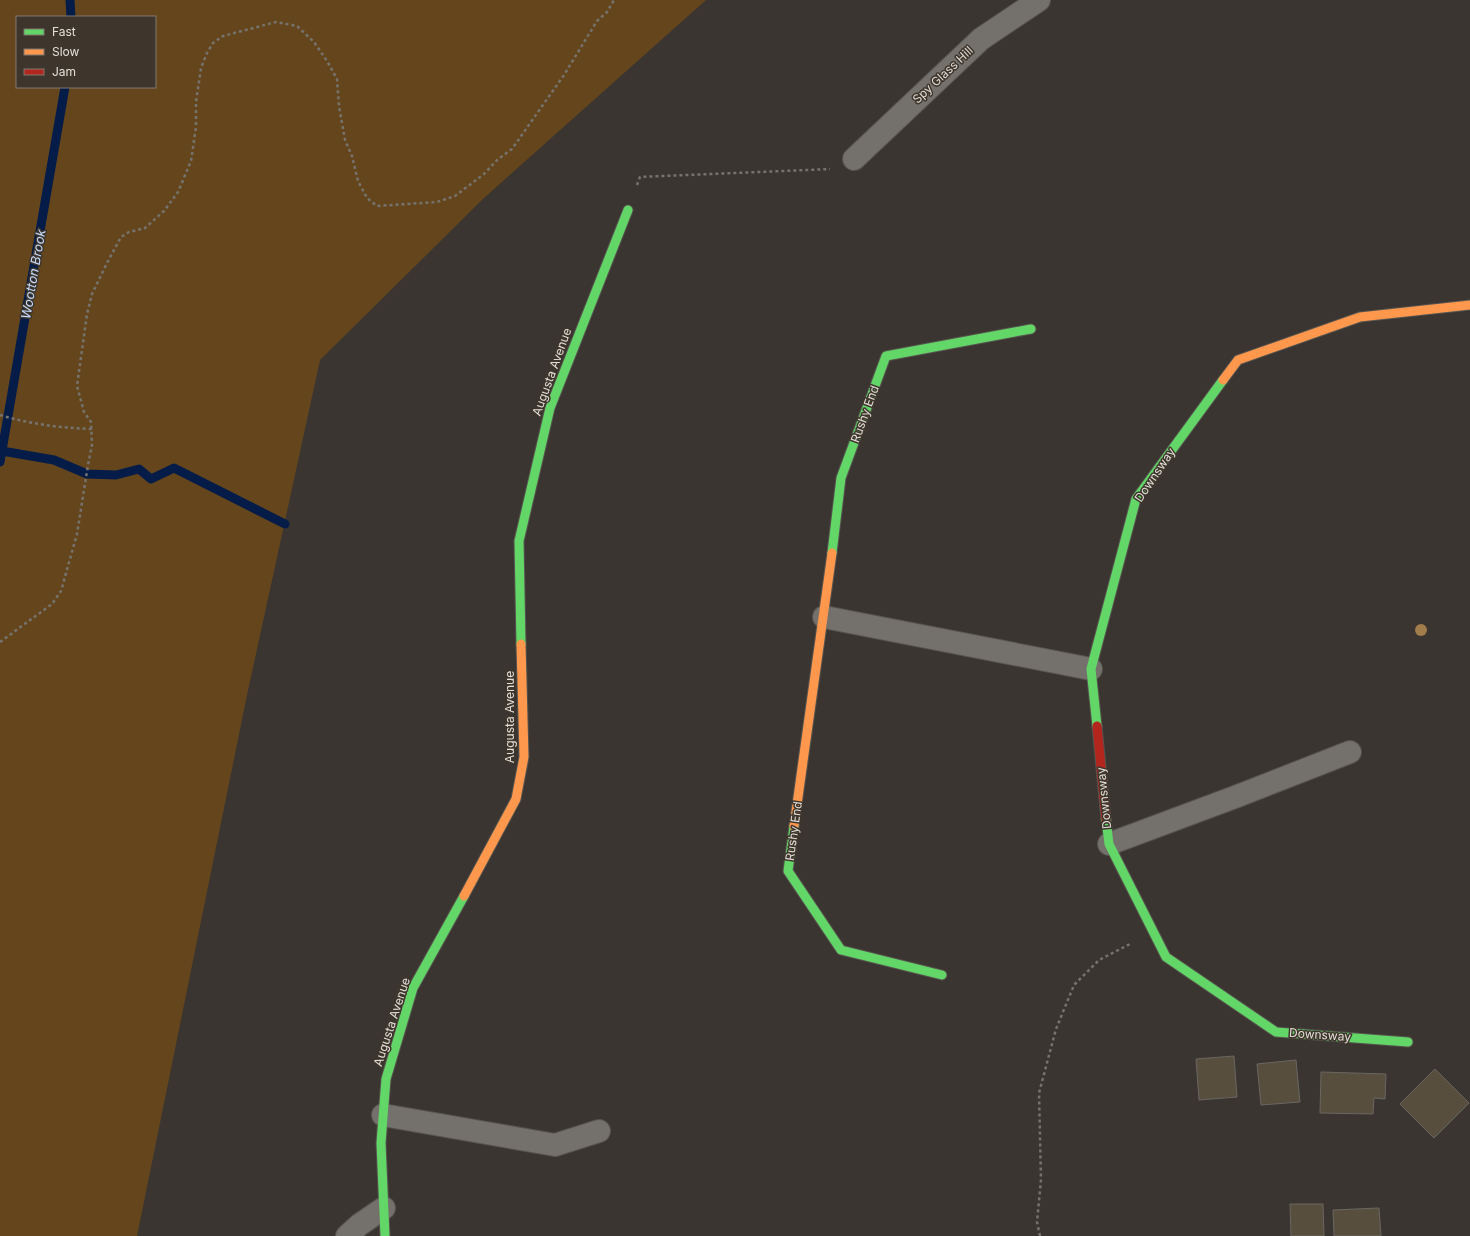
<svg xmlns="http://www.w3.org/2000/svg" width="1470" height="1236" font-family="Inter,sans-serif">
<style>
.green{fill:#65461c;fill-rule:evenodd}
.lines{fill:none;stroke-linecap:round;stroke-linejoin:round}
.stream{stroke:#051c49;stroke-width:9}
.building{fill:#584e3e;stroke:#6a6662}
.street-casing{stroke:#57544f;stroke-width:24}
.fast-casing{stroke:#57544f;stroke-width:11}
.slow-casing{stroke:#57544f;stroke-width:11}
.jam-casing{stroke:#57544f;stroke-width:11}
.path{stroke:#76736f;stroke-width:2.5;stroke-dasharray:3 3;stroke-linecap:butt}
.street{stroke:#74706c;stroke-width:22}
.fast{stroke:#63d668;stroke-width:9}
.slow{stroke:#ff974d;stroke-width:9}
.jam{stroke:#b3261e;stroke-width:9}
.tree{fill:#a27c4a}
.labels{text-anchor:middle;stroke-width:3;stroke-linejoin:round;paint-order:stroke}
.street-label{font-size:12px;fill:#e3ded8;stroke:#3e362c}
.water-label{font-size:13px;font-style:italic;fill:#c5dbfc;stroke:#3e362c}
</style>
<rect width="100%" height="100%" fill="#3a3530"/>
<path class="green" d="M 0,0 L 706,0 L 484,198 L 320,360 L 247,695 L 137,1236 L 0,1236 ZM 17,17 L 155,17 L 155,87 L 17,87 Z"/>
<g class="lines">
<g class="stream">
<path d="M 70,0 L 71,17"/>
<path d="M 2,451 L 54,460 L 87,474 L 116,475 L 139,469 L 151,479 L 174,468 L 285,524"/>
<path d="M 0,462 L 65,87"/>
</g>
</g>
<g class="building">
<path d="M 1234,1056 L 1237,1097 L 1199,1100 L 1196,1059 Z"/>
<path d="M 1296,1060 L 1300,1102 L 1261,1105 L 1257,1064 Z"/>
<path d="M 1435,1069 L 1469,1103 L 1434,1138 L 1400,1104 Z"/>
<path d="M 1321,1072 L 1386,1074 L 1385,1099 L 1374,1098 L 1373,1114 L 1320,1113 Z"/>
<path d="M 1290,1204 L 1323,1204 L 1324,1236 L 1291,1236 Z"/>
<path d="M 1379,1208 L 1381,1236 L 1334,1236 L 1333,1210 Z"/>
</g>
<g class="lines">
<defs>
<g id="street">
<path d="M 854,159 L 981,39 L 1039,0"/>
<path d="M 824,617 L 1091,669"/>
<path d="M 1109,844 L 1235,797 L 1350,752"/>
<path d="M 383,1115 L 555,1145 L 599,1131"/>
<path d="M 347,1236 L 359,1225 L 384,1208"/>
</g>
<g id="fast">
<path d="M 832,553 L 841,478 L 886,356 L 1031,329"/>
<path d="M 521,644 L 519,541 L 550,408 L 628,210"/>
<path d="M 1097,726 L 1091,669 L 1136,499 L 1223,380"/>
<path d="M 1106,819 L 1109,844 L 1166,957 L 1276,1032 L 1408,1042"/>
<path d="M 794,826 L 788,871 L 841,950 L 942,975"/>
<path d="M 385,1236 L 381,1143 L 386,1079 L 413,988 L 464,896"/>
</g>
<g id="slow">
<path d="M 1223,380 L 1238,360 L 1360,317 L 1470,305"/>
<path d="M 794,826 L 832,553"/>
<path d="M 464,896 L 516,799 L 524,757 L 521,644"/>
</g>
<path id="jam" d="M 1097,726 L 1106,819"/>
</defs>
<use href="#street" class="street-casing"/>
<use href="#fast" class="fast-casing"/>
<use href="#slow" class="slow-casing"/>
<use href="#jam" class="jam-casing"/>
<g class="path">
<path d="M 637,185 L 640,177 L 830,169"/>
<path d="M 0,415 C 30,424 60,428 92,429"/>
<path d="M 0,642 L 52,604 L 61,591 L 77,534 L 88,465 L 92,445 L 91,422 L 84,412 L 77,386 L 87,314 L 92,294 L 107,263 L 121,237 L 129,232 L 145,228 L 164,211 L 178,192 L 191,161 L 196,127 L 196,102 L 201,68 L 207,53 L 213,43 L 223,36 L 276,22 L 297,26 L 314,42 L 327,61 L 337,79 L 339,106 L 345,140 L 352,156 L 358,181 L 367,198 L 377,206 L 437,202 L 455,196 L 484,174 L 497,160 L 512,149 L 564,75 L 597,21 L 607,12 L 614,0"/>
<path d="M 1040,1236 L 1037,1222 L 1041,1180 L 1039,1093 L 1056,1029 L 1074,985 L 1099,960 L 1130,944"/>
</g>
<use href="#street" class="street"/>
<use href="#fast" class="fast"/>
<use href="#slow" class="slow"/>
<use href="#jam" class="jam"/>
</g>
<circle class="tree" cx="1421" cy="630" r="6"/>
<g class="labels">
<g class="street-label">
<text transform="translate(943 75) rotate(-43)" y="4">Spy Glass Hill</text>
<text transform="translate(552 372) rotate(-70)" y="4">Augusta Avenue</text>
<text transform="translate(865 414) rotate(-70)" y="4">Rushy End</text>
<text transform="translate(1155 475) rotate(-56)" y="4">Downsway</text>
<text transform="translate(510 717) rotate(-90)" y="4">Augusta Avenue</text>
<text transform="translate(1104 798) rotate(-96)" y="4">Downsway</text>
<text transform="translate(794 831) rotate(-82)" y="4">Rushy End</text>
<text transform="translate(392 1022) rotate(-72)" y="4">Augusta Avenue</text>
<text transform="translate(1320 1035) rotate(4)" y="4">Downsway</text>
</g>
<g class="water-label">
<text transform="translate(33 274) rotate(-80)" y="5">Wootton Brook</text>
</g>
</g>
<rect x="16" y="16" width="140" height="72" fill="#3e362c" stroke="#807971"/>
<rect x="24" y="29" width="20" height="6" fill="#63d668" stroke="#807971"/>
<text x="52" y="36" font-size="12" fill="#e3ded8">Fast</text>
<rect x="24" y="49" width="20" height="6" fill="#ff974d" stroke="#807971"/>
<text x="52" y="56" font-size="12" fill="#e3ded8">Slow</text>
<rect x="24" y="69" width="20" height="6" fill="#b3261e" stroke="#807971"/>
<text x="52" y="76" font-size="12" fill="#e3ded8">Jam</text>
</svg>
